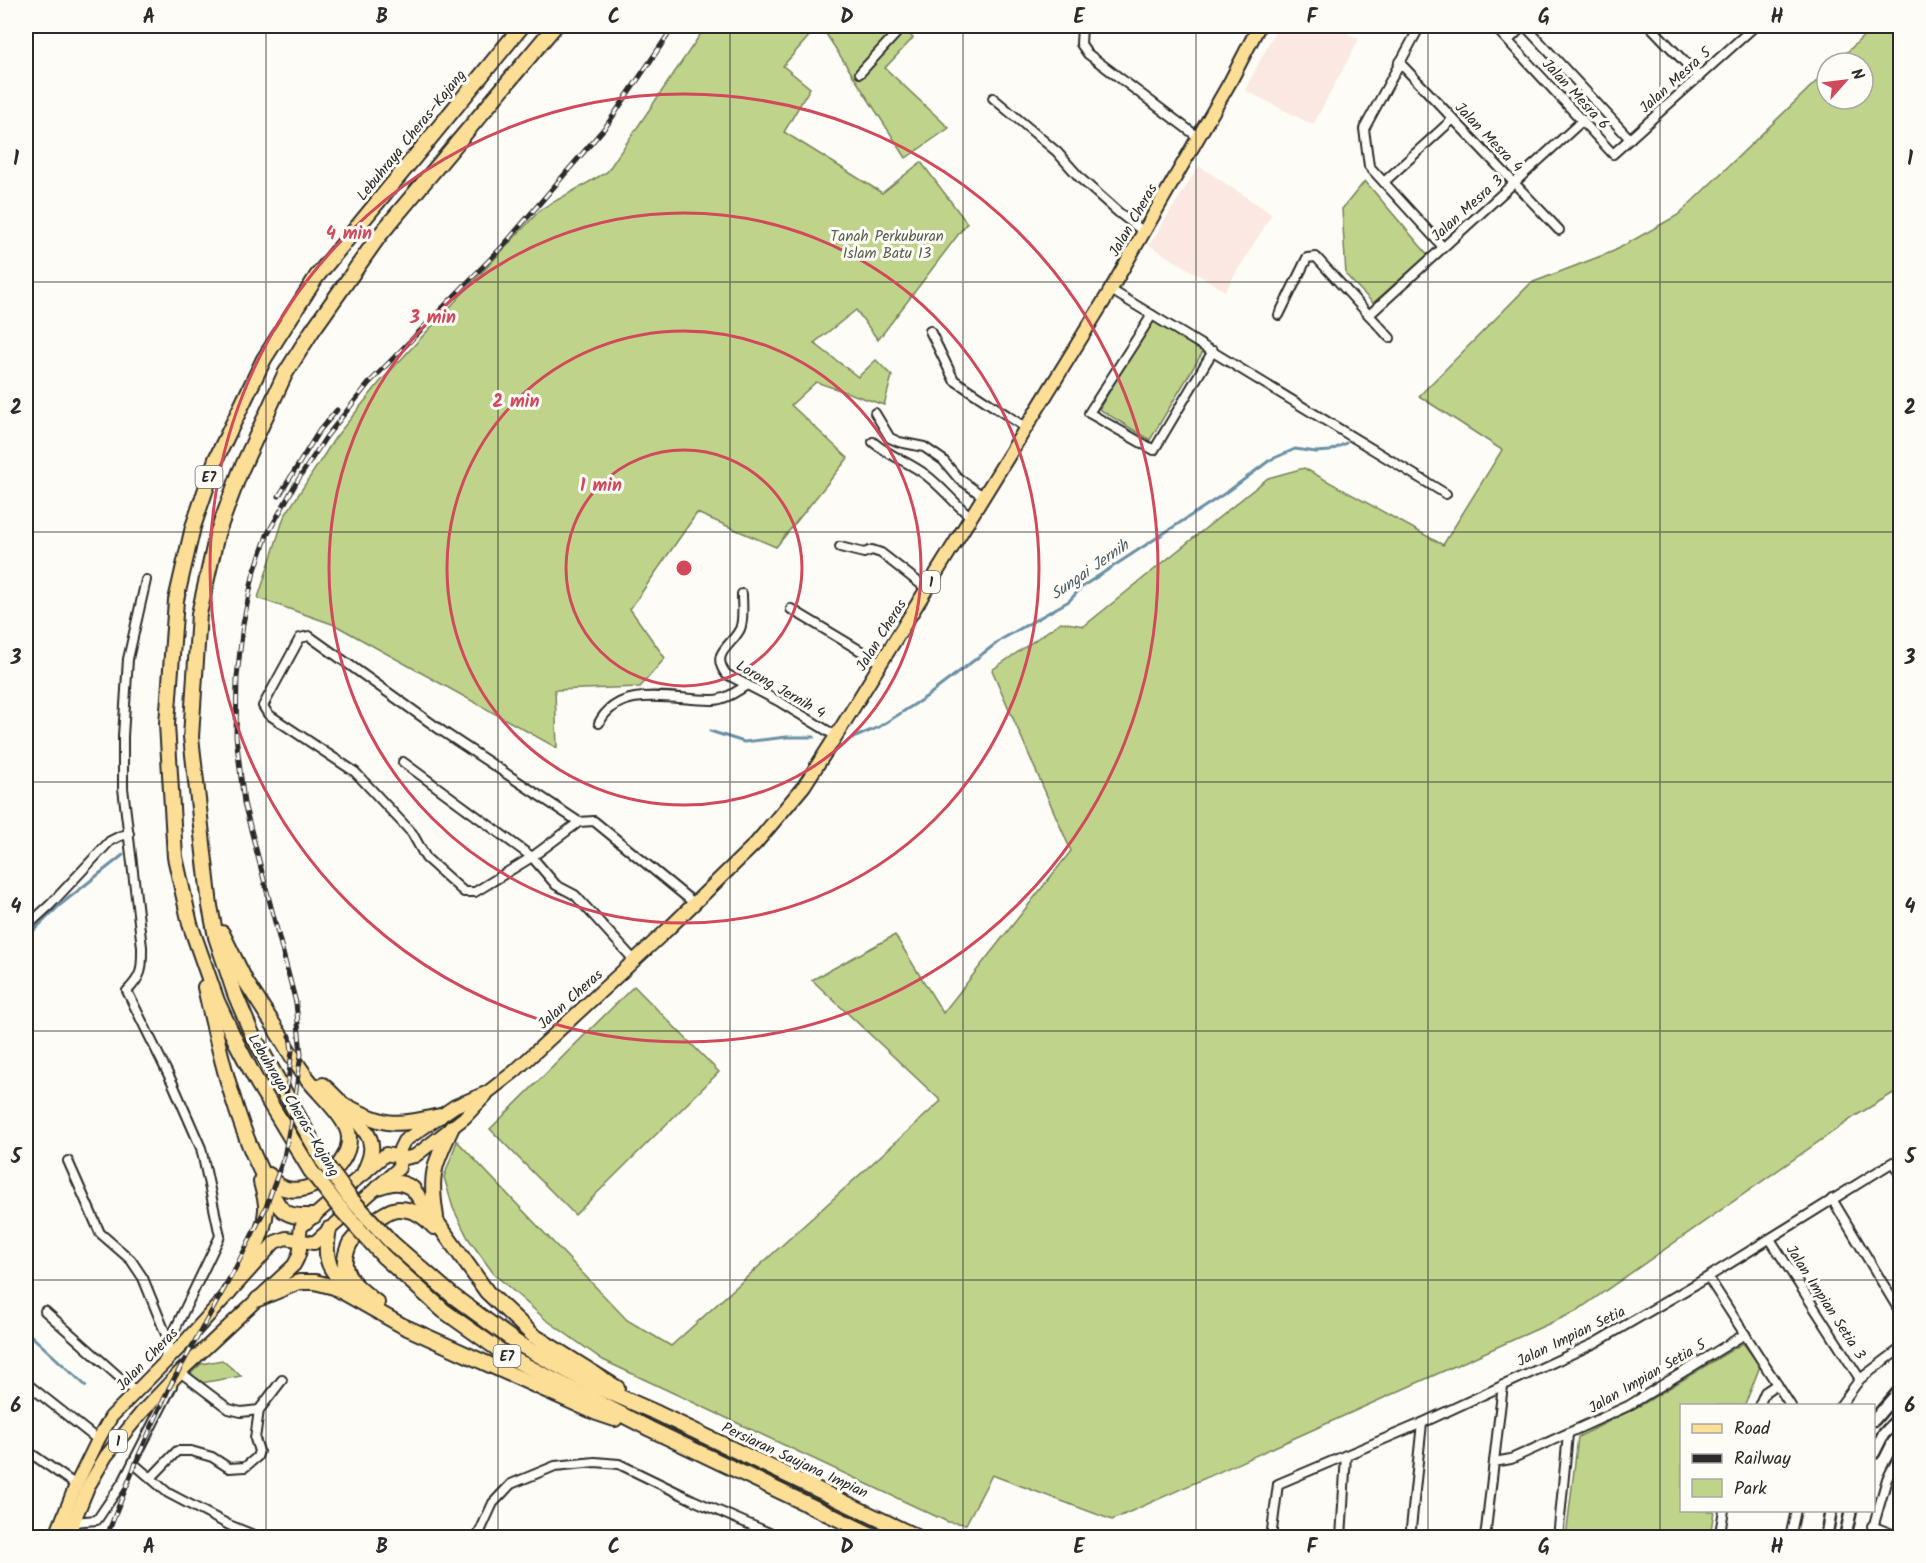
<svg xmlns="http://www.w3.org/2000/svg" width="1926" height="1563" font-family="Kalam,sans-serif">
<style>
.built{fill:#fbe8e2}
.green{fill:#bfd48a;stroke:#75805a;stroke-width:1.5}
.lines{fill:none;stroke-linecap:round;stroke-linejoin:round}
.stream{stroke:#6b90a5;stroke-width:3}
.street-casing{stroke:#2b2b2b;stroke-width:12}
.secondary-casing{stroke:#2b2b2b;stroke-width:15}
.primary-casing{stroke:#2b2b2b;stroke-width:16}
.highway-casing{stroke:#2b2b2b;stroke-width:18}
.street{stroke:#fdfcf7;stroke-width:8}
.secondary{stroke:#fdfcf7;stroke-width:10}
.primary{stroke:#fcde96;stroke-width:12}
.highway{stroke:#fcde96;stroke-width:14}
.rail-casing{stroke:#2b2b2b;stroke-width:5}
.rail{stroke:#fdfcf7;stroke-width:3;stroke-dasharray:9;stroke-linecap:butt}
.highway-bridge-casing{stroke:#2b2b2b;stroke-width:18;stroke-linecap:butt}
.highway-bridge{stroke:#fcde96;stroke-width:14}
.grid{fill:none;stroke:#2b2b2b;stroke-width:1.5;stroke-opacity:0.55}
.ring{fill:none;stroke:#d1495b;stroke-width:3}
.labels{text-anchor:middle;stroke-width:6;stroke-linejoin:round;paint-order:stroke}
.shield{fill:#fdfcf7;stroke:#6a6a68;stroke-width:1.5}
.shield-label{font-size:14px;font-weight:bold;fill:#2b2b2b}
.street-label{font-size:15px;fill:#2b2b2b;stroke:#fdfcf7}
.park-label{font-size:15px;fill:#575e48;stroke:#fdfcf7}
.water-label{font-size:16px;font-style:italic;fill:#4b5d68;stroke:#fdfcf7}
.centre{fill:#d1495b;stroke:#fdfcf7;stroke-width:3}
.ring-label{font-size:18px;text-anchor:middle;font-weight:bold;fill:#d1495b;stroke:#fdfcf7;stroke-width:6;stroke-linejoin:round;paint-order:stroke}
.neatline{fill:none;stroke:#2b2b2b;stroke-width:2}
.grid-label{font-size:20px;text-anchor:middle;font-weight:bold;fill:#2b2b2b}
</style>
<rect width="100%" height="100%" fill="#fdfcf7"/>
<filter id="ink" filterUnits="userSpaceOnUse"><feTurbulence type="fractalNoise" baseFrequency=".0167" numOctaves="2"/><feDisplacementMap in="SourceGraphic" scale="12" xChannelSelector="R" yChannelSelector="G"/><feConvolveMatrix kernelMatrix="1 2 1 2 8 2 1 2 1" color-interpolation-filters="sRGB"/></filter>
<g filter="url(#ink)">
<g class="built">
<path d="M 1278,26 L 1333,26 L 1359,39 L 1313,125 L 1245,90 Z"/>
<path d="M 1199,166 L 1272,214 L 1225,291 L 1149,245 Z"/>
</g>
<g class="green">
<path d="M 706,26 L 818,26 L 783,66 L 810,88 L 784,132 L 882,193 L 921,162 L 967,223 L 878,340 L 856,310 L 814,343 L 858,377 L 876,360 L 892,376 L 884,405 L 816,382 L 791,405 L 848,458 L 776,547 L 697,513 L 630,609 L 665,658 L 640,687 L 555,690 L 557,748 L 335,625 L 258,598 L 284,517 L 335,438 L 380,382 L 541,209 L 607,172 Z"/>
<path d="M 821,26 L 901,26 L 913,38 L 885,68 L 949,128 L 906,158 Z"/>
<path d="M 1874,26 L 1900,26 L 1900,1089 L 1857,1115 L 1575,1312 L 1112,1520 L 992,1475 L 966,1524 L 948,1522 L 603,1360 L 545,1319 L 494,1274 L 468,1238 L 453,1208 L 444,1177 L 457,1141 L 627,1320 L 671,1346 L 941,1101 L 812,980 L 895,935 L 943,1013 L 1071,851 L 992,670 L 1061,622 L 1084,626 L 1268,478 L 1304,468 L 1443,545 L 1502,450 L 1419,396 L 1531,283 L 1614,251 L 1678,215 L 1827,71 L 1827,99 L 1863,99 L 1863,63 L 1836,63 Z"/>
<path d="M 1365,181 L 1428,255 L 1373,303 L 1346,275 L 1342,209 Z"/>
<path d="M 1152,319 L 1204,350 L 1150,440 L 1099,409 Z"/>
<path d="M 634,986 L 719,1072 L 575,1215 L 490,1129 Z"/>
<path d="M 1743,1343 L 1760,1366 L 1745,1405 L 1682,1406 L 1682,1510 L 1714,1511 L 1710,1537 L 1566,1537 L 1578,1437 L 1643,1404 Z"/>
<path d="M 222,1360 L 241,1376 L 201,1383 L 190,1374 L 201,1364 Z"/>
</g>
<g class="lines">
<g class="stream">
<path d="M 710,731 L 744,742 L 787,737 L 814,737"/>
<path d="M 853,738 L 879,727 L 926,697 L 1002,639 L 1069,601 L 1083,586 L 1230,490 L 1270,460 L 1295,449 L 1316,452 L 1330,451 L 1346,443"/>
<path d="M 26,938 L 60,905 L 123,855"/>
<path d="M 26,1331 L 86,1386"/>
</g>
<defs>
<g id="street">
<path d="M 1082,26 L 1081,44 L 1088,54 L 1198,137"/>
<path d="M 1420,26 L 1364,129 L 1369,166 L 1443,247"/>
<path d="M 1494,26 L 1613,154 L 1755,26"/>
<path d="M 1525,26 L 1630,139"/>
<path d="M 1650,26 L 1699,77"/>
<path d="M 1509,40 L 1523,26"/>
<path d="M 1399,62 L 1559,230"/>
<path d="M 860,73 L 903,26"/>
<path d="M 993,98 L 1057,152 L 1081,179 L 1118,212 L 1144,232"/>
<path d="M 1384,182 L 1453,119"/>
<path d="M 1111,290 L 1446,494"/>
<path d="M 1152,315 L 1089,413 L 1154,450 L 1213,351"/>
<path d="M 1279,315 L 1307,258 L 1316,257 L 1390,338"/>
<path d="M 1369,315 L 1583,120"/>
<path d="M 930,331 L 954,380 L 1026,428"/>
<path d="M 875,413 L 890,438 L 899,442 L 924,447 L 943,460 L 958,478 L 984,497"/>
<path d="M 873,442 C 889,456 909,462 926,475 C 942,487 955,504 971,517"/>
<path d="M 840,547 L 864,553 L 872,550 L 881,553 L 927,589"/>
<path d="M 146,580 L 128,659 L 123,736 L 123,788 L 142,947 C 142,968 143,975 127,991 L 173,1084 L 201,1148 L 220,1236 L 169,1342 L 164,1361"/>
<path d="M 742,594 C 742,605 744,620 740,629 C 731,647 710,653 726,674 L 780,702 L 836,736"/>
<path d="M 791,609 L 881,663"/>
<path d="M 599,723 C 620,682 676,701 713,700 C 725,700 737,691 747,685"/>
<path d="M 403,762 L 532,857 L 556,885 L 575,895 L 634,960"/>
<path d="M 579,822 L 442,731 L 309,636 L 300,638 L 263,706 L 268,714 L 355,772 L 412,833 L 426,858 L 464,892 L 475,892 L 532,857 L 579,822 L 594,821 L 694,903"/>
<path d="M 26,927 L 50,905 L 110,841 L 120,836 L 129,834"/>
<path d="M 68,1161 L 100,1233 L 131,1260 L 143,1278 L 169,1342"/>
<path d="M 1832,1199 L 1900,1312"/>
<path d="M 1770,1239 L 1860,1379"/>
<path d="M 1708,1277 L 1791,1406"/>
<path d="M 45,1311 L 136,1392"/>
<path d="M 178,1375 L 180,1372 L 229,1409 L 241,1412 L 259,1410 L 282,1380"/>
<path d="M 26,1383 L 98,1440"/>
<path d="M 1759,1406 L 1765,1392 L 1777,1384"/>
<path d="M 1840,1406 L 1860,1379 L 1900,1349"/>
<path d="M 26,1450 L 76,1485"/>
<path d="M 1494,1462 L 1511,1459 L 1628,1406 L 1745,1334"/>
<path d="M 133,1463 L 168,1493 L 229,1525 L 261,1538"/>
<path d="M 152,1477 L 177,1451 L 191,1451 L 212,1457 L 229,1468 L 245,1467 L 257,1457 L 259,1451 L 255,1439 L 259,1410"/>
<path d="M 73,1522 L 97,1520 L 124,1480 L 172,1386"/>
<path d="M 1872,1526 L 1900,1537"/>
<path d="M 477,1538 L 493,1503 L 511,1484 L 555,1466 L 595,1462 L 619,1464 L 693,1500 L 781,1538"/>
<path d="M 1271,1538 L 1278,1484 L 1422,1423 L 1595,1343 L 1708,1277 L 1893,1162 L 1900,1175"/>
<path d="M 1341,1538 L 1346,1455"/>
<path d="M 1410,1538 L 1422,1423"/>
<path d="M 1485,1538 L 1503,1385"/>
<path d="M 1558,1538 L 1568,1434"/>
<path d="M 1719,1538 L 1724,1510"/>
<path d="M 1790,1538 L 1796,1510"/>
<path d="M 1870,1538 L 1887,1479 L 1900,1454"/>
</g>
<g id="secondary">
<path d="M 1874,1420 L 1900,1390"/>
<path d="M 1874,1453 L 1883,1435 L 1900,1416"/>
<path d="M 1826,1538 L 1831,1510"/>
<path d="M 1845,1538 L 1851,1510"/>
</g>
<g id="primary">
<path d="M 55,1538 L 76,1485 L 98,1440 L 111,1417 L 182,1345 L 275,1242 L 286,1238 L 314,1243 L 399,1168 L 400,1149 L 404,1141 L 455,1106 L 488,1092 L 515,1071 L 666,931 L 756,843 L 804,786 L 836,736 L 1107,296 L 1230,82 L 1259,26"/>
<path d="M 67,1538 L 88,1487 L 106,1456 L 142,1412 L 180,1372 L 294,1265 C 305,1247 297,1243 301,1227 L 386,1154 L 406,1158 L 415,1156 L 464,1118 L 486,1095"/>
</g>
<g id="highway">
<path d="M 222,933 L 246,982 L 282,1038"/>
<path d="M 205,987 C 219,1051 236,1125 267,1183 C 271,1191 275,1201 280,1207 C 289,1218 301,1216 314,1216"/>
<path d="M 323,1085 C 335,1097 365,1125 370,1140 C 374,1152 368,1163 364,1173"/>
<path d="M 348,1107 C 389,1128 397,1125 440,1116"/>
<path d="M 323,1161 L 252,1034 L 235,994 L 216,937 L 210,906 L 191,737 L 199,614 L 217,534 L 240,472 L 285,374 L 312,331 L 379,236 L 555,26"/>
<path d="M 311,1171 L 257,1082 L 236,1042 L 217,1001 L 190,924 L 175,857 L 167,724 L 176,600 L 193,527 L 216,459 L 264,359 L 317,276 L 522,26"/>
<path d="M 269,1175 C 291,1212 351,1172 349,1137 C 348,1117 315,1091 304,1074 C 294,1061 286,1046 277,1032"/>
<path d="M 378,1187 C 392,1182 400,1180 413,1189 L 487,1292 L 534,1336 L 617,1388"/>
<path d="M 436,1217 C 429,1174 434,1165 452,1127"/>
<path d="M 329,1229 C 323,1260 328,1269 350,1290"/>
<path d="M 391,1242 L 453,1296 L 517,1343 L 595,1386 L 657,1413 L 919,1538"/>
<path d="M 383,1256 L 444,1311 L 509,1357 L 650,1429 L 878,1538"/>
<path d="M 228,1293 C 243,1269 264,1240 266,1210 C 267,1202 263,1191 261,1182"/>
<path d="M 258,1299 L 299,1282 L 315,1282 L 334,1287 L 403,1326 L 597,1413 L 615,1419"/>
<path d="M 377,1303 C 365,1293 347,1282 345,1265 C 344,1259 347,1249 350,1243 C 358,1233 386,1209 398,1209 C 414,1209 424,1216 434,1227"/>
</g>
</defs>
<use href="#street" class="street-casing"/>
<use href="#secondary" class="secondary-casing"/>
<use href="#primary" class="primary-casing"/>
<use href="#highway" class="highway-casing"/>
<use href="#street" class="street"/>
<use href="#secondary" class="secondary"/>
<use href="#primary" class="primary"/>
<use href="#highway" class="highway"/>
<defs>
<g id="rail">
<path d="M 279,496 L 319,431 L 337,410"/>
<path d="M 285,1104 L 292,1051 L 290,1036"/>
<path d="M 106,1538 L 139,1455 L 169,1388 L 235,1269 L 266,1207 L 284,1157 L 294,1104 L 301,1054 L 296,1003 L 244,803 L 236,736 L 237,677 L 243,624 L 253,576 L 267,535 L 296,483 L 326,437 L 369,383 L 503,246 L 607,125 L 674,26"/>
</g>
</defs>
<use href="#rail" class="rail-casing"/>
<use href="#rail" class="rail"/>
<defs>
<g id="highway-bridge">
<path d="M 323,1161 L 350,1198 L 391,1242"/>
<path d="M 311,1171 L 339,1207 L 383,1256"/>
</g>
</defs>
<use href="#highway-bridge" class="highway-bridge-casing"/>
<use href="#highway-bridge" class="highway-bridge"/>
</g>
</g>
<path class="grid" d="M 266,26 L 266,1538M 498,26 L 498,1538M 730,26 L 730,1538M 963,26 L 963,1538M 1196,26 L 1196,1538M 1428,26 L 1428,1538M 1660,26 L 1660,1538M 26,282 L 1900,282M 26,532 L 1900,532M 26,782 L 1900,782M 26,1031 L 1900,1031M 26,1280 L 1900,1280"/>
<g class="ring">
<circle cx="684" cy="568" r="118"/>
<circle cx="684" cy="568" r="237"/>
<circle cx="684" cy="568" r="355"/>
<circle cx="684" cy="568" r="474"/>
</g>
<g class="labels">
<g class="shield">
<rect x="195.5" y="466" width="27" height="22" rx="4.5"/>
<rect x="922" y="571" width="18" height="22" rx="4.5"/>
<rect x="493.5" y="1345" width="27" height="22" rx="4.5"/>
<rect x="109" y="1430" width="18" height="22" rx="4.5"/>
</g>
<g class="shield-label">
<text x="209" y="482">E7</text>
<text x="931" y="587">1</text>
<text x="507" y="1361">E7</text>
<text x="118" y="1446">1</text>
</g>
<g class="street-label">
<text transform="translate(1675 80) rotate(-42)" y="5">Jalan Mesra 5</text>
<text transform="translate(1576 94) rotate(47)" y="5">Jalan Mesra 6</text>
<text transform="translate(411 135) rotate(-51)" y="5">Lebuhraya Cheras–Kajang</text>
<text transform="translate(1489 137) rotate(46)" y="5">Jalan Mesra 4</text>
<text transform="translate(1467 208) rotate(-42)" y="5">Jalan Mesra 3</text>
<text transform="translate(1133 220) rotate(-60)" y="5">Jalan Cheras</text>
<text transform="translate(881 635) rotate(-58)" y="5">Jalan Cheras</text>
<text transform="translate(781 689) rotate(30)" y="5">Lorong Jernih 4</text>
<text transform="translate(570 999) rotate(-42)" y="5">Jalan Cheras</text>
<text transform="translate(294 1105) rotate(59)" y="5">Lebuhraya Cheras–Kajang</text>
<text transform="translate(1826 1302) rotate(57)" y="5">Jalan Impian Setia 3</text>
<text transform="translate(1571 1336) rotate(-26)" y="5">Jalan Impian Setia</text>
<text transform="translate(147 1359) rotate(-46)" y="5">Jalan Cheras</text>
<text transform="translate(1647 1376) rotate(-30)" y="5">Jalan Impian Setia 5</text>
<text transform="translate(795 1460) rotate(25)" y="5">Persiaran Saujana Impian</text>
</g>
<g class="park-label">
<text x="887" y="241">Tanah Perkuburan<tspan x="887" dy="17">Islam Batu 13</tspan></text>
</g>
<g class="water-label">
<text transform="translate(1089 569) rotate(-35)" y="6">Sungai Jernih</text>
</g>
</g>
<circle cx="684" cy="568" r="9" class="centre"/>
<g class="ring-label">
<text x="349" y="239">4 min</text>
<text x="433" y="323">3 min</text>
<text x="516" y="407">2 min</text>
<text x="601" y="491">1 min</text>
</g>
<rect width="1926" height="1563" fill="none" stroke="#fdfcf7" stroke-width="66"/>
<rect x="1680" y="1404" width="195" height="108" fill="#fdfcf7" stroke="#a9a8a5" stroke-width="1.5"/>
<rect x="1692" y="1424" width="30" height="9" fill="#fcde96" stroke="#a9a8a5" stroke-width="1.5"/>
<text x="1734" y="1434" font-size="18" fill="#2b2b2b">Road</text>
<rect x="1692" y="1454" width="30" height="9" fill="#2b2b2b" stroke="#a9a8a5" stroke-width="1.5"/>
<text x="1734" y="1464" font-size="18" fill="#2b2b2b">Railway</text>
<rect x="1692" y="1479" width="30" height="18" fill="#bfd48a" stroke="#a9a8a5" stroke-width="1.5"/>
<text x="1734" y="1494" font-size="18" fill="#2b2b2b">Park</text>
<g transform="translate(1845 81) rotate(62)"><circle r="28" fill="#fdfcf7" stroke="#a9a8a5" stroke-width="1.5"/>
<path d="M0-4.5L10 22L0 15L-10 22Z" fill="#d1495b"/>
<text y="-9" font-size="16" font-weight="bold" text-anchor="middle" fill="#2b2b2b">N</text>
</g>
<rect x="33" y="33" width="1860" height="1497" class="neatline"/>
<g class="grid-label">
<text x="149" y="23">A</text>
<text x="382" y="23">B</text>
<text x="614" y="23">C</text>
<text x="847" y="23">D</text>
<text x="1079" y="23">E</text>
<text x="1312" y="23">F</text>
<text x="1544" y="23">G</text>
<text x="1777" y="23">H</text>
<text x="16" y="165">1</text>
<text x="1910" y="165">1</text>
<text x="16" y="414">2</text>
<text x="1910" y="414">2</text>
<text x="16" y="664">3</text>
<text x="1910" y="664">3</text>
<text x="16" y="913">4</text>
<text x="1910" y="913">4</text>
<text x="16" y="1163">5</text>
<text x="1910" y="1163">5</text>
<text x="16" y="1412">6</text>
<text x="1910" y="1412">6</text>
<text x="149" y="1553">A</text>
<text x="382" y="1553">B</text>
<text x="614" y="1553">C</text>
<text x="847" y="1553">D</text>
<text x="1079" y="1553">E</text>
<text x="1312" y="1553">F</text>
<text x="1544" y="1553">G</text>
<text x="1777" y="1553">H</text>
</g>
</svg>
